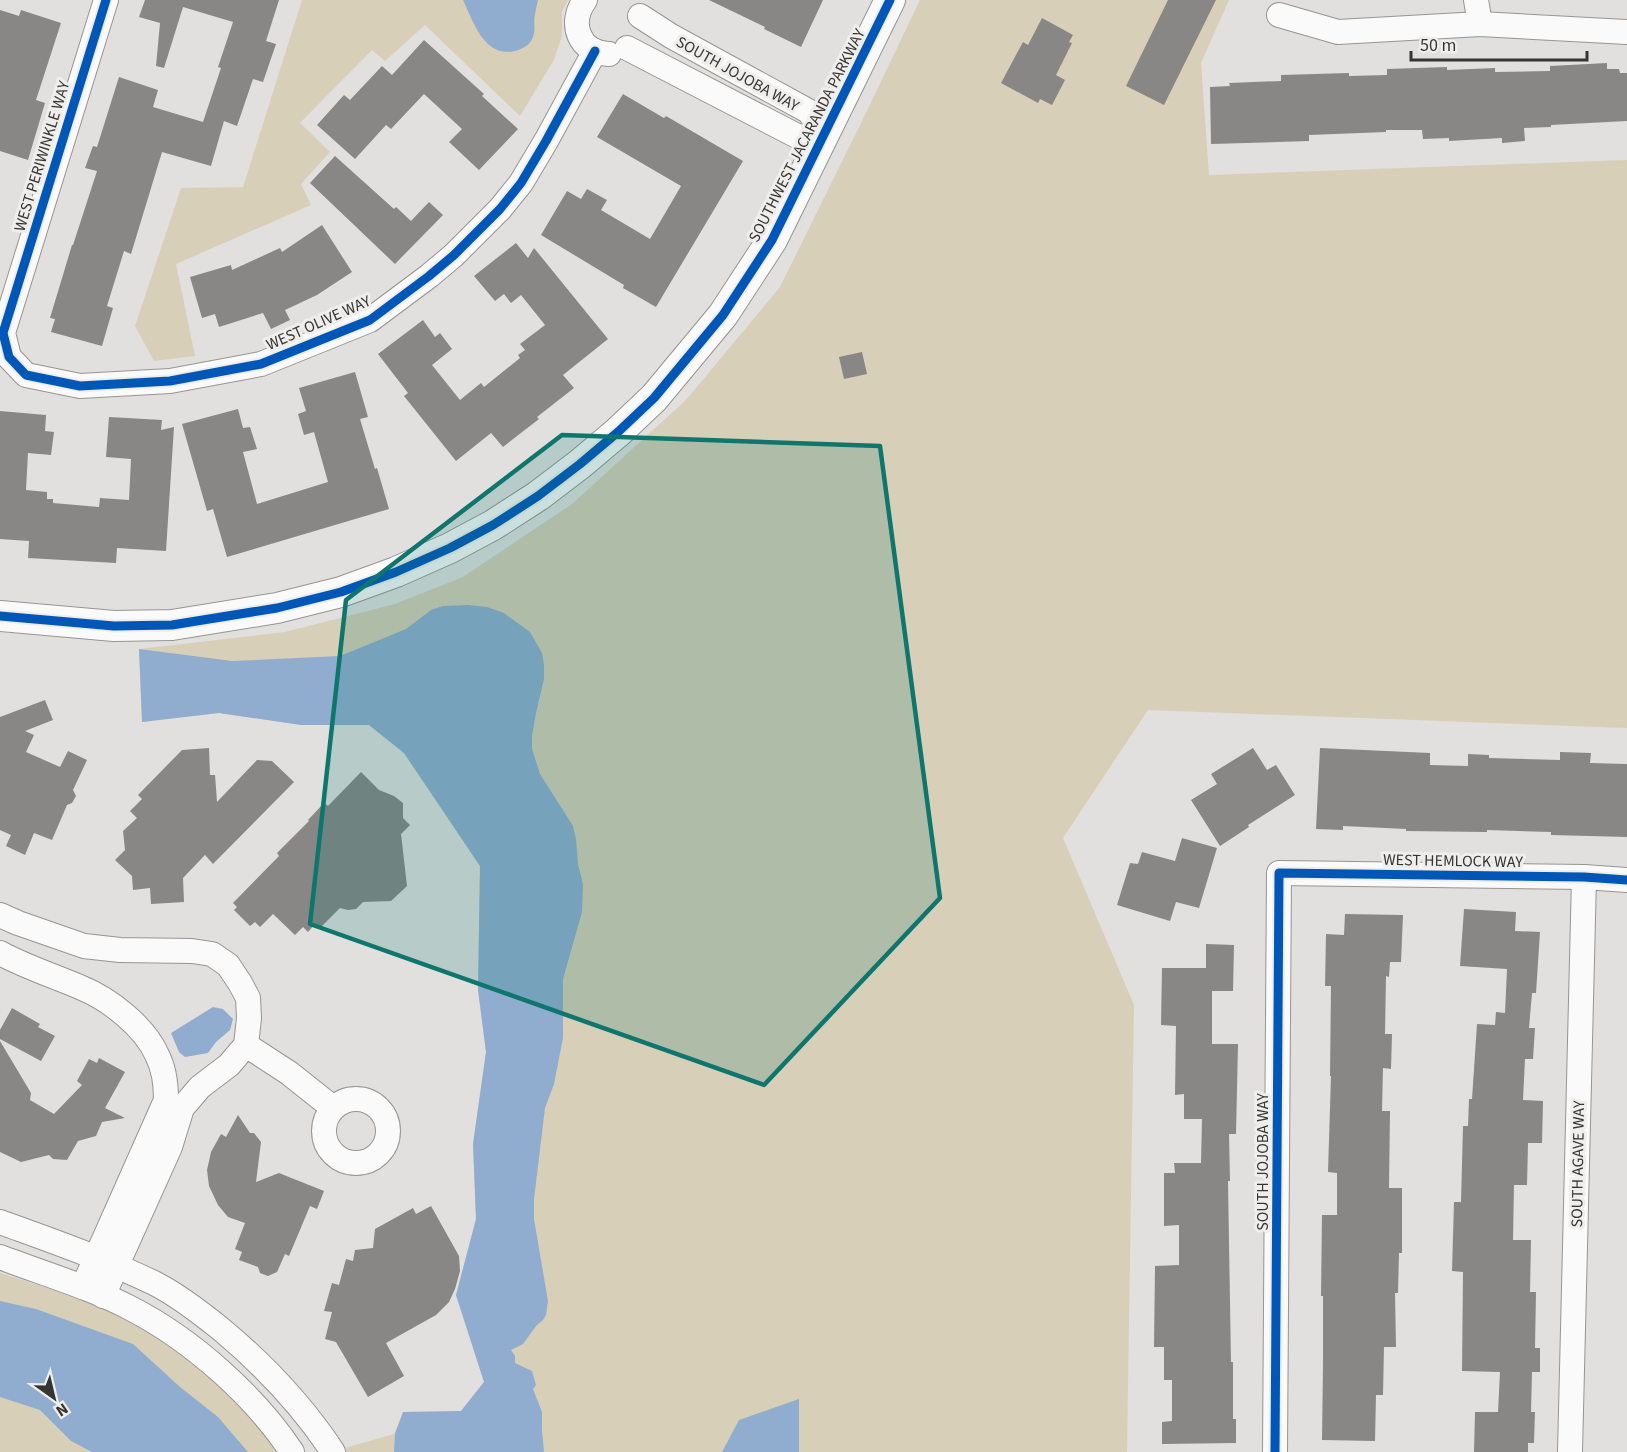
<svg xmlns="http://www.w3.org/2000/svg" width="1627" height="1452" font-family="'Source Sans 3',sans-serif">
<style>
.green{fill:#d7cfb7}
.water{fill:#90add0}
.building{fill:#888786}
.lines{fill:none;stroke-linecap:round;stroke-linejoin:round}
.minor-casing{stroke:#969594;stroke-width:26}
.tertiary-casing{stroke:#969594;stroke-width:32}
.minor{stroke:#fafafa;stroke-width:24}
.tertiary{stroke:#fafafa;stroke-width:30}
.cycleway-casing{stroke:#efeeeb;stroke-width:13}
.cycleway{stroke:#0057b8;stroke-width:9}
.marked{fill:#0f766e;fill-opacity:0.2;stroke:#0f766e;stroke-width:4.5;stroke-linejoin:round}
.labels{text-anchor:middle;stroke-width:6;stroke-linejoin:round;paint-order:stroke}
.street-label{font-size:16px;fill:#353534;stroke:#efeeeb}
</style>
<rect width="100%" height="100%" fill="#e1e0df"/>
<g class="green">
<path d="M 302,0 L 568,0 L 562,12 L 562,36 L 554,60 L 520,116 L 425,25 L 385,61 L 372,50 L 300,123 L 330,152 L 301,184 L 311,205 L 176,264 L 195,356 L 154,361 L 135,326 L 181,188 L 243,187 Z"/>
<path d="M 920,0 L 1229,0 L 1201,63 L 1209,175 L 1627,160 L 1627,728 L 1148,710 L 1063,838 L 1134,1005 L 1127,1452 L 346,1452 L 345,1448 L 394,1434 L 403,1412 L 461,1411 L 484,1382 L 456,1295 L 476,1219 L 473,1144 L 486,1052 L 478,990 L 480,866 L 404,753 L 369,725 L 301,725 L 219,713 L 142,722 L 139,649 L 285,632 L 395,604 L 463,577 L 572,504 L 686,400 L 780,287 L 863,119 Z"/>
<path d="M 0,1273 L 122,1311 L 226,1384 L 285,1452 L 0,1452 Z"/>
</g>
<g class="water">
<path d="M 463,0 L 538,0 C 537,4 536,9 535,14 C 533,21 536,29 533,37 C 530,45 523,49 515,51 C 484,58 473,21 463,0 Z"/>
<path d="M 468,605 L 487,607 L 504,613 L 530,632 L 542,653 L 544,665 L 544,679 L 536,713 L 532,736 L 532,749 L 540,774 L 573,826 L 576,839 L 578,864 L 583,884 L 582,912 L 563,979 L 563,1038 L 554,1084 L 545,1108 L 534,1199 L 534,1219 L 548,1301 L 546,1315 L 543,1320 L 536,1326 L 523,1344 L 511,1350 L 515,1356 L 515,1363 L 532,1371 L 536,1385 L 533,1389 L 542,1412 L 542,1430 L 544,1452 L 394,1452 L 395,1434 L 403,1412 L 461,1411 L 484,1382 L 456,1295 L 476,1219 L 473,1144 L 486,1052 L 478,990 L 480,866 L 404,753 L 369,725 L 301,725 L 219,713 L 142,722 L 139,649 L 232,661 L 340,656 L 406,629 L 431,610 L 443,606 Z"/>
<path d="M 213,1007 L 223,1009 L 233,1019 L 230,1030 L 216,1042 L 208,1053 L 185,1057 L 179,1052 L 171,1033 Z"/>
<path d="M 0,1301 L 36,1309 L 133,1344 L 180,1387 L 218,1417 L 248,1452 L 92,1452 L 71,1441 L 40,1410 L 0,1397 Z"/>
<path d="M 799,1399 L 799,1452 L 722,1452 L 739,1420 Z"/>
</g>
<g class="building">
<path d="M 145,0 L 279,0 L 266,41 L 276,44 L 263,82 L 253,79 L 237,126 L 224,121 L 211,166 L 162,152 L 131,254 L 124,251 L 107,306 L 113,308 L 102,346 L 51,332 L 55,319 L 50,318 L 72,245 L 73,245 L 97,171 L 85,168 L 93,146 L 97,147 L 119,77 L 158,90 L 153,107 L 203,122 L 221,68 L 218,67 L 233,22 L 183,7 L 164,68 L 156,66 L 160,23 L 139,17 Z"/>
<path d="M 709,0 L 823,0 L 801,47 L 764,29 L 765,27 Z"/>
<path d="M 1168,0 L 1216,0 L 1164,105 L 1126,86 Z"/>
<path d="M 0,10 L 19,16 L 21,10 L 61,23 L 36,100 L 45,103 L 28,160 L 0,151 Z"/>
<path d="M 1042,18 L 1073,35 L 1069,42 L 1072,43 L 1056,75 L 1065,80 L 1052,105 L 1040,99 L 1038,103 L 1001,83 L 1023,42 L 1028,45 Z"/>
<path d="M 424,40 L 484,94 L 482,96 L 518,129 L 479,170 L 449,142 L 462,129 L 424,94 L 391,129 L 386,125 L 355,159 L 317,125 L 344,95 L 350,100 L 382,66 L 392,75 Z"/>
<path d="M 1607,63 L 1607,69 L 1619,69 L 1620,73 L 1627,73 L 1627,121 L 1551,125 L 1551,127 L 1524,128 L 1525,141 L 1502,143 L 1502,138 L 1449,141 L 1449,138 L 1423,139 L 1422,130 L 1386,130 L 1386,132 L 1309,135 L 1309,141 L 1211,144 L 1210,87 L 1230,86 L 1229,83 L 1281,81 L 1281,75 L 1349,73 L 1349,76 L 1387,75 L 1387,69 L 1447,67 L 1447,70 L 1495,68 L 1495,72 L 1550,71 L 1550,66 Z"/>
<path d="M 623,94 L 664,118 L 666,116 L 743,161 L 656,307 L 623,288 L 624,285 L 541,235 L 567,191 L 581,199 L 587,189 L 607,200 L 601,210 L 650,239 L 681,186 L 597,137 Z"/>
<path d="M 335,156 L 394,209 L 396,207 L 411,221 L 429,202 L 443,215 L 395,264 L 310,183 Z"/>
<path d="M 322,225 L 352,272 L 317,295 L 285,310 L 290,320 L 271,329 L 263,313 L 219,327 L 215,314 L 202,318 L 190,277 L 231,265 L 232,270 L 280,248 L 282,252 Z"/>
<path d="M 516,243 L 528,258 L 534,248 L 608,339 L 563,375 L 574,388 L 537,417 L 539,419 L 503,447 L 491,433 L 456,461 L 404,396 L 408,393 L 378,354 L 423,320 L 435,337 L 440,333 L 452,349 L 432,365 L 460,400 L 481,383 L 484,387 L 520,358 L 518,355 L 525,350 L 520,344 L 545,325 L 521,295 L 511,303 L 504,294 L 495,301 L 474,276 Z"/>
<path d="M 862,352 L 867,374 L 844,379 L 839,357 Z"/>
<path d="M 355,372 L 368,417 L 360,419 L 375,469 L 377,468 L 389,509 L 227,557 L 213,509 L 207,511 L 182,424 L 238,409 L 243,428 L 250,427 L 257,449 L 243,452 L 257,504 L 328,482 L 314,432 L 304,435 L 298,414 L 306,411 L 299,388 Z"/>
<path d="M 0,411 L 46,415 L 45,431 L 54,432 L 51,455 L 28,453 L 26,490 L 47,492 L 47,499 L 53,499 L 53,503 L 99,507 L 100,498 L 129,500 L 131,459 L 106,457 L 109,417 L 162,420 L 161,430 L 174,427 L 166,551 L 117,548 L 116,563 L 28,558 L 29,541 L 0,539 Z"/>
<path d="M 45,700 L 53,720 L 25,731 L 34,735 L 26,752 L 60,767 L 68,751 L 87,760 L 73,790 L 76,796 L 72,803 L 67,805 L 52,840 L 34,833 L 25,855 L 6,846 L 11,835 L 0,830 L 0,717 Z"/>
<path d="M 209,748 L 210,775 L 215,775 L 217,802 L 257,760 L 272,761 L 294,782 L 213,864 L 205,855 L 183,878 L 184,902 L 151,904 L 150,888 L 133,890 L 132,876 L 115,860 L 125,850 L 123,831 L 137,818 L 130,811 L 142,799 L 138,795 L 182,750 Z"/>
<path d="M 1253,748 L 1267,770 L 1276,765 L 1295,795 L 1248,825 L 1249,827 L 1220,846 L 1191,800 L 1217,784 L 1211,774 Z"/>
<path d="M 1320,748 L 1430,753 L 1430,765 L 1468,766 L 1468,754 L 1489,755 L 1489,758 L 1560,760 L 1560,752 L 1591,753 L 1590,763 L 1627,764 L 1627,837 L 1551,835 L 1551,832 L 1487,830 L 1487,832 L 1406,831 L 1406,829 L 1343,826 L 1343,830 L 1316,829 Z"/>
<path d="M 361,772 L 379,790 L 394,796 L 403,803 L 403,818 L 410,825 L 401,834 L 407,886 L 391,901 L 363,902 L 356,909 L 348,910 L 340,908 L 320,928 L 315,924 L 308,932 L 303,927 L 295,935 L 273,914 L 260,927 L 255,922 L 250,926 L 234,910 L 237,907 L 233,903 L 279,856 L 277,853 L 309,821 L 308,820 L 324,803 L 328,806 Z"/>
<path d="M 1182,838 L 1217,848 L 1199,908 L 1176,902 L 1170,921 L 1117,905 L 1130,863 L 1138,864 L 1142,852 L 1175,861 Z"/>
<path d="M 1464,909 L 1516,912 L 1515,931 L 1540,932 L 1536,993 L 1532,993 L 1529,1028 L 1535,1028 L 1533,1059 L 1525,1059 L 1523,1100 L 1543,1101 L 1542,1143 L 1528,1143 L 1527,1185 L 1514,1185 L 1513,1240 L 1531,1240 L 1530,1292 L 1536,1292 L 1535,1348 L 1540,1348 L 1540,1372 L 1532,1372 L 1531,1412 L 1535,1412 L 1534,1443 L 1528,1443 L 1528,1452 L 1474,1452 L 1475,1412 L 1498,1412 L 1500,1372 L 1462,1371 L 1463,1272 L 1452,1271 L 1454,1202 L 1461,1202 L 1463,1126 L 1468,1126 L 1469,1099 L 1472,1099 L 1477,1024 L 1495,1025 L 1496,1012 L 1505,1013 L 1507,969 L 1460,966 Z"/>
<path d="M 1345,914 L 1403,915 L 1401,962 L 1390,962 L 1389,977 L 1386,976 L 1385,1034 L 1392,1034 L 1391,1069 L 1383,1068 L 1382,1111 L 1390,1111 L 1389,1188 L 1402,1188 L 1402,1253 L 1399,1253 L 1398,1293 L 1395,1293 L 1396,1347 L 1384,1347 L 1383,1395 L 1376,1395 L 1375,1441 L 1322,1440 L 1323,1365 L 1323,1296 L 1321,1296 L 1322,1215 L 1337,1215 L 1337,1173 L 1328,1172 L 1331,1076 L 1330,1076 L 1331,986 L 1325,986 L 1326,934 L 1344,935 Z"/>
<path d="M 1206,944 L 1234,945 L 1233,991 L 1212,991 L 1212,1044 L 1238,1044 L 1236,1134 L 1229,1134 L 1230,1181 L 1228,1181 L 1231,1362 L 1233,1362 L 1233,1419 L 1236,1419 L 1236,1443 L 1162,1444 L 1162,1422 L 1172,1421 L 1172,1380 L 1164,1380 L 1164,1347 L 1154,1347 L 1155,1266 L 1179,1265 L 1179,1225 L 1164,1226 L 1164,1173 L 1175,1173 L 1174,1163 L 1201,1163 L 1202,1119 L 1184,1119 L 1184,1094 L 1175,1095 L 1176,1026 L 1161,1025 L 1162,968 L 1206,968 Z"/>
<path d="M 12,1008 L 40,1024 L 38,1027 L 55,1036 L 41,1061 L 0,1039 L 0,1030 Z"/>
<path d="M 0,1041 L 31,1093 L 30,1100 L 54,1114 L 82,1085 L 77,1081 L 89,1059 L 97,1063 L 99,1058 L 125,1072 L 105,1108 L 125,1118 L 102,1122 L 96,1136 L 78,1141 L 67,1160 L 53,1159 L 49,1155 L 21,1162 L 0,1152 Z"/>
<path d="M 238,1115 L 250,1133 L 254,1133 L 261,1142 L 256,1182 L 279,1173 L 324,1191 L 317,1209 L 310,1206 L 289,1256 L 285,1254 L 277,1272 L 268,1276 L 260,1273 L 258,1267 L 239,1260 L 242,1252 L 235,1249 L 245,1223 L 228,1217 L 218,1205 L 209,1186 L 207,1170 L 211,1152 L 221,1134 L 226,1137 Z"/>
<path d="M 431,1206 L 459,1256 L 460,1271 L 455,1289 L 449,1302 L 436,1315 L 386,1343 L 404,1376 L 368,1397 L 336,1342 L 325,1339 L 332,1312 L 324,1311 L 332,1283 L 339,1285 L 346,1259 L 353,1261 L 355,1250 L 373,1248 L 375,1229 L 413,1208 L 416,1214 Z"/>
</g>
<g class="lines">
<defs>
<g id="minor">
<path d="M 106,0 L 3,333 L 9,357 L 26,375 L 80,386 L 170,381 L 261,364 L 370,320 L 429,276 L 454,255 L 500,209 L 521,183 L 546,141 L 595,51"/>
<path d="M 585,0 C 568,23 579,53 609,54"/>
<path d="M 1476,0 L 1480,24"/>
<path d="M 1279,15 L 1338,32 L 1480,24 L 1627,32"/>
<path d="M 640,16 L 671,36 L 810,112 L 823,138"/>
<path d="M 627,48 L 797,136 L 823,138"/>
<path d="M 0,915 L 18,923 L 84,946 L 120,950 L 192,951 L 212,954 L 228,965 L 240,983 L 248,998 L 249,1018 L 246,1045 L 229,1065 L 200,1087 L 182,1108 L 170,1147 L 103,1296"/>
<path d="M 0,953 C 26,967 54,976 82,988 C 109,999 145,1027 157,1055 C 164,1068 166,1085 166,1100 L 83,1287"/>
<path d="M 246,1045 L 289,1073 L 333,1108"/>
<circle cx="356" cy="1131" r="32"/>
<path d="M 0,1222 C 52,1241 104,1259 154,1283 C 178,1295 201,1313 222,1330 C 265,1366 302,1405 333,1452"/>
<path d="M 0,1257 C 44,1274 90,1287 132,1309 C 192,1340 255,1396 292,1452"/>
<path d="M 1275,1452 L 1279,873 L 1584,877 L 1627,880"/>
<path d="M 1570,1452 L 1584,877"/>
</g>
<path id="tertiary" d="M 0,616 L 114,626 L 172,625 L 277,608 L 341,592 L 396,572 L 450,548 L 493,525 L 538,496 L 580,464 L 618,432 L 654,398 L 723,315 L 772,240 L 890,0"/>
</defs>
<use href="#minor" class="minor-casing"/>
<use href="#tertiary" class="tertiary-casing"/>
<use href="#minor" class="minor"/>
<use href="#tertiary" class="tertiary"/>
<defs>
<g id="cycleway">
<path d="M 106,0 L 3,333 L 9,357 L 26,375 L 80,386 L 170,381 L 261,364 L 370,320 L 429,276 L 454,255 L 500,209 L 521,183 L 546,141 L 595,51"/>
<path d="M 0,616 L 114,626 L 172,625 L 277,608 L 341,592 L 396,572 L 450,548 L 493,525 L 538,496 L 580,464 L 618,432 L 654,398 L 723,315 L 772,240 L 890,0"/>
<path d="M 1275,1452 L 1279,873 L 1584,877 L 1627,880"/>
</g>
</defs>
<use href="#cycleway" class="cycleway-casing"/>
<use href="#cycleway" class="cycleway"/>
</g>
<path class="marked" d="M 562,435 L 880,446 L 940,898 L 764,1085 L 310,924 L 346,600 Z"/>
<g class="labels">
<g class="street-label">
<text transform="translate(738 73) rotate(29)" y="6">SOUTH JOJOBA WAY</text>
<text transform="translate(806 135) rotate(-63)" y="6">SOUTHWEST JACARANDA PARKWAY</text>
<text transform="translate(41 156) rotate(-73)" y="6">WEST PERIWINKLE WAY</text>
<text transform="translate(318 322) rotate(-24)" y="6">WEST OLIVE WAY</text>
<text transform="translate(1453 860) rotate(1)" y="6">WEST HEMLOCK WAY</text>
<text transform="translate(1262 1162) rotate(-90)" y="6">SOUTH JOJOBA WAY</text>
<text transform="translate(1577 1164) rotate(-89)" y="6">SOUTH AGAVE WAY</text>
</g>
</g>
<g transform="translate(54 1398) rotate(146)" stroke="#efeeeb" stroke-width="4.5" paint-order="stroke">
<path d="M0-4.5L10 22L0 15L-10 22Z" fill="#353534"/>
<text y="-9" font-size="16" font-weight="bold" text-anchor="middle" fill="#353534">N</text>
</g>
<path d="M1411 51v9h176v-9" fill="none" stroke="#353534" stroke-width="3"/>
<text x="1420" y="51" font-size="18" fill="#353534" stroke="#efeeeb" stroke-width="4.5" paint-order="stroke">50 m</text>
</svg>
